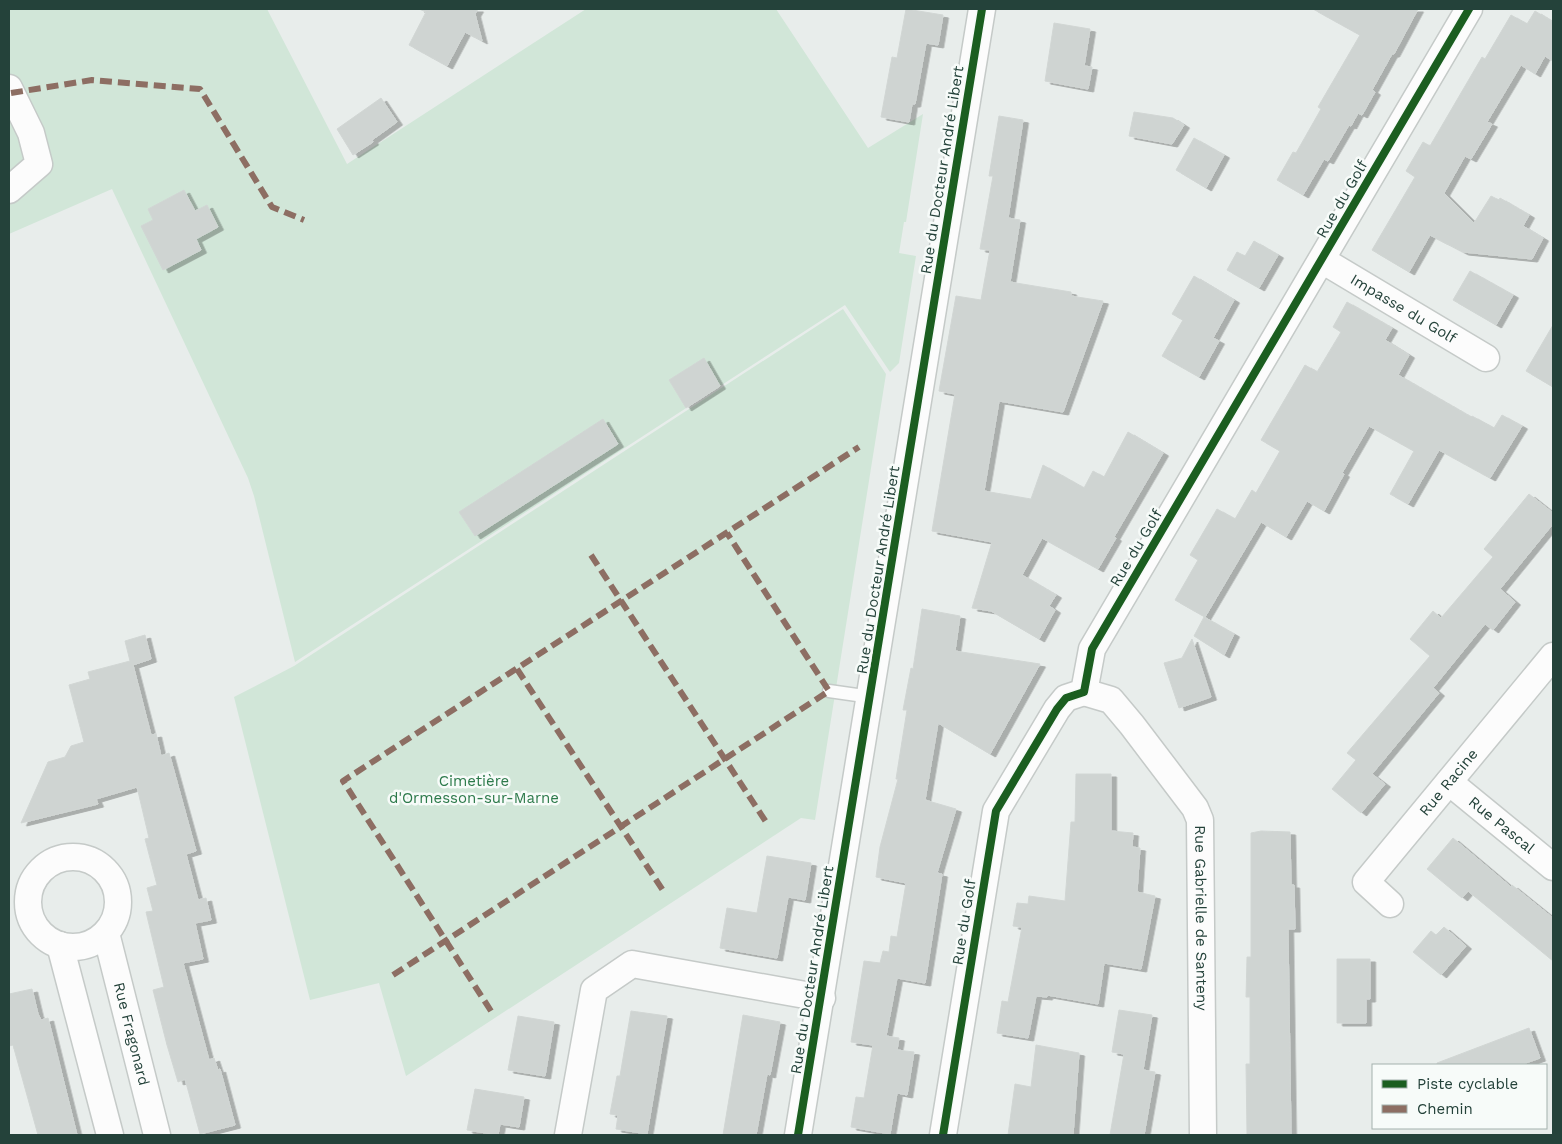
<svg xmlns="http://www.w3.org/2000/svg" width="1562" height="1144" font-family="'Work Sans',sans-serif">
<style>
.green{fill:#d1e6d8}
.building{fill:#cfd4d2;stroke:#d1d6d4;filter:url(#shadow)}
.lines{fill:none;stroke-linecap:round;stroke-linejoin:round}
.service-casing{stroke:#c5cac8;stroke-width:15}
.minor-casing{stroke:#c5cac8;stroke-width:29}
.service{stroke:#fcfcfc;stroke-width:12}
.minor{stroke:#fcfcfc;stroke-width:26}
.quiet{stroke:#8d6e63;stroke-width:6;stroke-dasharray:12 6;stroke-linecap:butt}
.cycleway-casing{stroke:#f7fbf9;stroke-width:11}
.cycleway{stroke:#1b5e20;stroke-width:8}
.labels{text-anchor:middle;stroke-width:5;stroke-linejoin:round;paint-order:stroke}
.street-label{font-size:15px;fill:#24423a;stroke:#f7fbf9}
.park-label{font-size:15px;fill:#2d7a4b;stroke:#f7fbf9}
</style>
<defs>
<filter id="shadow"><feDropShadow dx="5.5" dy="3" stdDeviation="0" flood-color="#0004"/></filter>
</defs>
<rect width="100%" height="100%" fill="#e8edeb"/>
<g class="green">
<path d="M 9,9 L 267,9 L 347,164 L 586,9 L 776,9 L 868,148 L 923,114 L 906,222 L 904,222 L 899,253 L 916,256 L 899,363 L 890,372 L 845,305 L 295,662 L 254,496 L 248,478 L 112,189 L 9,234 Z"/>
<path d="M 843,309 L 886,374 L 815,820 L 801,818 L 406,1076 L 379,983 L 310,1000 L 234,697 L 294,666 Z"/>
</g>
<g class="building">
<path d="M 419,9 L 478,9 L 475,14 L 482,41 L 465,32 L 447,66 L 409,45 L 426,12 Z"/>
<path d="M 906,9 L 943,15 L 938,45 L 926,43 L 915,104 L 912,104 L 909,122 L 881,117 L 892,57 L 897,58 Z"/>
<path d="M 1313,9 L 1418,9 L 1394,54 L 1392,54 L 1372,90 L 1375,92 L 1362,115 L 1358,113 L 1351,126 L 1349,125 L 1328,161 L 1324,159 L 1303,195 L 1277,180 L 1293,152 L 1296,153 L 1321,109 L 1318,107 L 1360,35 Z"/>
<path d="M 1535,11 L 1553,22 L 1553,61 L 1545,56 L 1535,74 L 1521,65 L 1487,122 L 1492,124 L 1471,159 L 1465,156 L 1444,193 L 1474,223 L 1491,196 L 1499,200 L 1500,198 L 1529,215 L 1523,226 L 1543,238 L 1532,259 L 1463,252 L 1430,235 L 1409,272 L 1372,250 L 1415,177 L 1406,171 L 1423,142 L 1430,146 L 1482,57 L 1485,59 L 1511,15 L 1527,24 Z"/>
<path d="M 1054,23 L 1090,29 L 1084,66 L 1092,67 L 1088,89 L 1045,81 Z"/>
<path d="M 381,98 L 397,122 L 372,140 L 373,142 L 353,155 L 337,129 Z"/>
<path d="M 1134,112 L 1173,118 L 1184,125 L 1172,144 L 1129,136 Z"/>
<path d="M 999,116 L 1023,120 L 1008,218 L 1020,220 L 1010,282 L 1071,292 L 1071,296 L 1103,301 L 1063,412 L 999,401 L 984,491 L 1031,499 L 1043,465 L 1084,488 L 1093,471 L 1104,477 L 1128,432 L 1163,453 L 1114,537 L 1116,538 L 1098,569 L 1042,538 L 1022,575 L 1056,595 L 1049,606 L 1055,610 L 1039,639 L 991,611 L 972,608 L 992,542 L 932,531 L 955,394 L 939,391 L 956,296 L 981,300 L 990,250 L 980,249 L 993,176 L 989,176 Z"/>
<path d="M 1194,138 L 1224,155 L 1206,188 L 1176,170 Z"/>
<path d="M 184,190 L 195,211 L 207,205 L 218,227 L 196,239 L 201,250 L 163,270 L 141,226 L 153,220 L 148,209 Z"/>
<path d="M 1254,241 L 1278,255 L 1259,288 L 1227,270 L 1237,252 L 1245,256 Z"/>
<path d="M 1470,271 L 1513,295 L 1496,325 L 1453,300 Z"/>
<path d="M 1194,276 L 1234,300 L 1213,338 L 1219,341 L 1199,377 L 1162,356 L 1183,320 L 1172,314 Z"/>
<path d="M 1347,302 L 1392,328 L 1385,340 L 1409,355 L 1398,375 L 1471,417 L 1472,416 L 1494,428 L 1502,415 L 1522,426 L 1490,478 L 1439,450 L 1408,504 L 1390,494 L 1414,451 L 1369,426 L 1342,473 L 1344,474 L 1324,511 L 1307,501 L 1286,537 L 1261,522 L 1205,617 L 1175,600 L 1198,560 L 1190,555 L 1217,509 L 1235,519 L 1252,490 L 1256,493 L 1280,451 L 1261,440 L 1305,365 L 1317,372 L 1341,332 L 1333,327 Z"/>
<path d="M 1553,325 L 1553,387 L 1526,371 Z"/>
<path d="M 704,358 L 720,386 L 686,408 L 669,380 Z"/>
<path d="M 603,419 L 618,444 L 475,536 L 459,512 Z"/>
<path d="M 1529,494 L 1553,513 L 1553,524 L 1500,589 L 1515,602 L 1493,630 L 1485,624 L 1433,688 L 1439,693 L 1372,774 L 1385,784 L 1361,813 L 1332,789 L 1356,760 L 1347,753 L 1430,656 L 1410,639 L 1433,611 L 1441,618 L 1493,557 L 1484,549 Z"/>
<path d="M 922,609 L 960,616 L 955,651 L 1040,664 L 990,754 L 938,723 L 925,800 L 956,809 L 937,873 L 942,874 L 925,983 L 897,978 L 886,1036 L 899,1038 L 897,1050 L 914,1052 L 907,1095 L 897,1093 L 890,1134 L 851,1127 L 856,1097 L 864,1098 L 873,1045 L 851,1042 L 864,961 L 880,963 L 883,951 L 889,952 L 891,936 L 897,937 L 906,883 L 876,877 L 880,847 L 898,779 L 896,779 L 907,710 L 903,710 L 911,668 L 913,669 Z"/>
<path d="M 1204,617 L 1234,634 L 1224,655 L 1194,636 Z"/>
<path d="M 145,635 L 151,659 L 133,665 L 151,735 L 156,734 L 161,756 L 169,753 L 196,851 L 186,854 L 198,900 L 206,898 L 211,920 L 195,923 L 203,959 L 183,963 L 209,1060 L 214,1058 L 218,1070 L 220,1069 L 235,1125 L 200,1134 L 185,1079 L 178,1082 L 167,1045 L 153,990 L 164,987 L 146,912 L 153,911 L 147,888 L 157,885 L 145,839 L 149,838 L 137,787 L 96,799 L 98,804 L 21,823 L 48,762 L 65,757 L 71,746 L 84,742 L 69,685 L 90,679 L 88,672 L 130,661 L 125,641 Z"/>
<path d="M 1192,639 L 1211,697 L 1179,708 L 1164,663 L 1182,658 Z"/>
<path d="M 1076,774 L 1111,774 L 1111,831 L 1133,833 L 1132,847 L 1140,848 L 1137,892 L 1155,896 L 1141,969 L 1104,963 L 1098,1004 L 1047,995 L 1047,997 L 1036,996 L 1028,1038 L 997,1033 L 1002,1001 L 1008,1002 L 1022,927 L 1013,926 L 1017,903 L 1028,904 L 1029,896 L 1065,901 L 1071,822 L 1075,822 Z"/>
<path d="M 1261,831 L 1290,832 L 1291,885 L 1294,885 L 1295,929 L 1288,929 L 1291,1135 L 1247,1135 L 1246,1064 L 1250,1064 L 1250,997 L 1246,997 L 1247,957 L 1251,957 L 1251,833 Z"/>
<path d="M 1453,838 L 1511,887 L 1512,885 L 1553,918 L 1553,961 L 1468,891 L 1462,898 L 1427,869 Z"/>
<path d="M 767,856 L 811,863 L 805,900 L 788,897 L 777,958 L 720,948 L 727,908 L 757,913 Z"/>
<path d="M 1444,927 L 1466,946 L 1441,975 L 1413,952 L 1431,931 L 1436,935 Z"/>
<path d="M 1337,959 L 1370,959 L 1370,999 L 1366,999 L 1366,1023 L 1337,1023 Z"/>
<path d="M 32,989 L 38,1014 L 41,1020 L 48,1018 L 77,1135 L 38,1135 L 13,1045 L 9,1046 L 9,994 Z"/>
<path d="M 1119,1010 L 1152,1015 L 1143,1070 L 1155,1072 L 1144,1135 L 1110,1135 L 1124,1054 L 1112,1052 Z"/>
<path d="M 631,1011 L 667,1016 L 647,1134 L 616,1129 L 618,1115 L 610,1114 L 617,1076 L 620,1076 Z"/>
<path d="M 743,1015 L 780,1022 L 770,1075 L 767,1074 L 756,1135 L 723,1135 Z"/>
<path d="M 518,1016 L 554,1022 L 545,1076 L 508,1070 Z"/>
<path d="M 1529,1028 L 1540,1058 L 1520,1065 L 1437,1065 L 1437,1063 Z"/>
<path d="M 1036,1045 L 1079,1053 L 1073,1135 L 1008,1135 L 1015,1084 L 1031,1087 Z"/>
<path d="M 475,1089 L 524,1097 L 519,1127 L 500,1124 L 498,1135 L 467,1130 Z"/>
</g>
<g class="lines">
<defs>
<path id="service" d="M 829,691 L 871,697"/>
<g id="minor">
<path d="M 9,88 L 31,133 L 39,164 L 9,190"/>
<path id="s1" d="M 1322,260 L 1486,358"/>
<path id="s2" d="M 1084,692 L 1111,700 L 1132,725 L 1195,808 L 1200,820 L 1203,1135"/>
<path id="s3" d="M 1449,782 L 1553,867"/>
<circle cx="73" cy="902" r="45"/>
<path id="s4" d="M 1390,904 L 1366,882 L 1553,656"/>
<path id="s5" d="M 106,933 L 157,1135"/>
<path d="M 60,945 L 110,1135"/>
<path d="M 568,1135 L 594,990 L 632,964 L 822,998"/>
<path d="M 798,1135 L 982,9"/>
<path d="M 943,1135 L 996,811 L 1057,709 L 1066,698 L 1084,692 L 1092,649 L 1469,9"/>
</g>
</defs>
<use href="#service" class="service-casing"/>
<use href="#minor" class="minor-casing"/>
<use href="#service" class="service"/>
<use href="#minor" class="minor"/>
<g class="quiet">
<path d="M 11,93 L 92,80 L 200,89 L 272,207 L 304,220"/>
<path d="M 591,555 L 768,825"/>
<path d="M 517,669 L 664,892"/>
<path d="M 393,975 L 829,691 L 727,533"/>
<path d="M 491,1011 L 343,781 L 859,447"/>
</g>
<defs>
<g id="cycleway">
<path d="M 798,1135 L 982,9"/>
<path d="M 943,1135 L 996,811 L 1057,709 L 1066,698 L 1084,692 L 1092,649 L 1469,9"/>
</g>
</defs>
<use href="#cycleway" class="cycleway-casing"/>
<use href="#cycleway" class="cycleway"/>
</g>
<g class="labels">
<g class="street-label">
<text transform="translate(942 170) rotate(-81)" y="5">Rue du Docteur André Libert</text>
<text transform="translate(1342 199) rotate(-60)" y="5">Rue du Golf</text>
<text dy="5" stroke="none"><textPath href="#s1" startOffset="95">Impasse du Golf</textPath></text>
<text transform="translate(1136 548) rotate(-59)" y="5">Rue du Golf</text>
<text transform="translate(878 570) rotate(-81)" y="5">Rue du Docteur André Libert</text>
<text dy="5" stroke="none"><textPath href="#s4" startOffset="162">Rue Racine</textPath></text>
<text dy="5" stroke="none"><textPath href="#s3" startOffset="68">Rue Pascal</textPath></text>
<text dy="5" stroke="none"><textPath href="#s2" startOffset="276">Rue Gabrielle de Santeny</textPath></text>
<text transform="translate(964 922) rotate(-81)" y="5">Rue du Golf</text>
<text transform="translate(812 970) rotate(-81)" y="5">Rue du Docteur André Libert</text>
<text dy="5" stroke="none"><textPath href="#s5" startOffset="104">Rue Fragonard</textPath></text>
</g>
<g class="park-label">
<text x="474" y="786">Cimetière<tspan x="474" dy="17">d'Ormesson-sur-Marne</tspan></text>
</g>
</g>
<rect width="1562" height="1144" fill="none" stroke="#24423a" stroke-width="20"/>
<rect x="1372" y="1064" width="175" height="65" fill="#f7fbf9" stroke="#a3b1ad"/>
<rect x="1382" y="1080" width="25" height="8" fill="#1b5e20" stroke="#a3b1ad"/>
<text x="1417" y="1089" font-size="15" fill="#24423a">Piste cyclable</text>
<rect x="1382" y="1105" width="25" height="8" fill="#8d6e63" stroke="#a3b1ad"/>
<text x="1417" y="1114" font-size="15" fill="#24423a">Chemin</text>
</svg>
